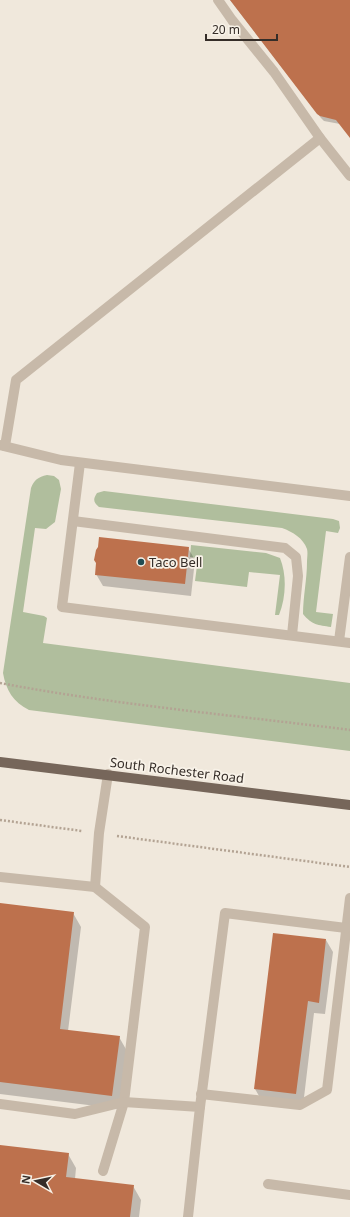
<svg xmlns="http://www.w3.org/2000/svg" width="350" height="1217" font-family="'Noto Sans',sans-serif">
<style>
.green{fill:#b0be9d}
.shadow{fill:#0003}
.building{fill:#bd714d}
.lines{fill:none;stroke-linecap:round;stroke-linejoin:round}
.path{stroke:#b3a393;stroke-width:2.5;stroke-dasharray:2 2;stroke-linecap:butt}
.lane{stroke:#c7b9a9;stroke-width:10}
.primary{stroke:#76665a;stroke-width:10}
.poi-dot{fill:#214c53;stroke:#f8f2e8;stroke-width:1.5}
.labels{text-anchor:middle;stroke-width:3.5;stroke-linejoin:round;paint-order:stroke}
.poi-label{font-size:13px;fill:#352d28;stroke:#f8f2e8;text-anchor:start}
.street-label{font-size:13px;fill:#352d28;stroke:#f8f2e8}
</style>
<rect width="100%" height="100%" fill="#f0e8dc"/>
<g class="green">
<path d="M 47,475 L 54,476 L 59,480 L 61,489 L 55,522 L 46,529 L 35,528 L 23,612 L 44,616 L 47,618 L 43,643 L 350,683 L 350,751 L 29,710 C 13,702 6,690 3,673 L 31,488 C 34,480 38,477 47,475 Z"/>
<path d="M 104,491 L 333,519 L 339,521 L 340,528 L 338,533 L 326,531 L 316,612 L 333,614 L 331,627 C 318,625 312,625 303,614 C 303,597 307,579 307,562 C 307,558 308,553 307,549 C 303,538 293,532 282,528 L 99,507 C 93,502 93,499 97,493 Z"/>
<path d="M 191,545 L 266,553 L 280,558 C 287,575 286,598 279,615 L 275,615 L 280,575 L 249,572 L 247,587 L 195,581 L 198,558 L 190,557 Z"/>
</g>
<g class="shadow">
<path d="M 230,0 L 350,0 L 350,137 L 340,124 L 324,121 L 321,118 Z"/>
<path d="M 99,548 L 188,548 L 195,560 L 191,596 L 103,586 L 96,574 Z"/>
<path d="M 0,904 L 73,913 L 81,927 L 68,1031 L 119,1037 L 127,1051 L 120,1109 L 0,1094 Z"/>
<path d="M 326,940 L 333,952 L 325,1014 L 314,1013 L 303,1106 L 262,1101 L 255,1089 Z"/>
<path d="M 0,1146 L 68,1154 L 76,1168 L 75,1179 L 133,1186 L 141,1200 L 139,1217 L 0,1217 Z"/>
</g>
<g class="building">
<path d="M 230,0 L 350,0 L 350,138 L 336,120 L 320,116 L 317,114 Z"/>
<path d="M 99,537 L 189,547 L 185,584 L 95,575 L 96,563 L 94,560 L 96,550 L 98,547 Z"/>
<path d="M 0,903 L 74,912 L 60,1029 L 120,1036 L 112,1096 L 0,1082 Z"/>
<path d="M 273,933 L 326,939 L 319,1003 L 308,1001 L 296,1094 L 254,1089 Z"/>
<path d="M 0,1145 L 69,1153 L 66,1177 L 134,1185 L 130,1217 L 0,1217 Z"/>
</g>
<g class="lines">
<g class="path">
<path d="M 0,683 C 116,705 233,715 350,730"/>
<path d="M 0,820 L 82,831"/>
<path d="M 117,836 L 350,867"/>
</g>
<g class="lane">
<path d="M 218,0 L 232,20 L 274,72 L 320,138 L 350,176"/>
<path d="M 0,445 L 61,460 L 350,496"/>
<path d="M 5,446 L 16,380 L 320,138"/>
<path d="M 80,463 L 62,607 L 350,643"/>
<path d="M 73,521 L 285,548 L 296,557 L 298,576 L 292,635"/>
<path d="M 339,641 L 350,557"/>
<path d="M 0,877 L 95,887 L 99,833 L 108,774"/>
<path d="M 95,887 L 145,927 L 124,1102 L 103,1171"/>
<path d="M 201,1094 L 300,1105 L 327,1090 L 350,898"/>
<path d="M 0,1104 L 75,1114 L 124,1102 L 200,1107 L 188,1217"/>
<path d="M 200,1107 L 225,913 L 346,928"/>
<path d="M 268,1184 L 350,1195"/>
</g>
<path class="primary" d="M 0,762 L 350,805"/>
</g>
<circle class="poi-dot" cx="141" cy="562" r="4"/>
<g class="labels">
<g class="poi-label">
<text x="149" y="567">Taco Bell</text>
</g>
<g class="street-label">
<text transform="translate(177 770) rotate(7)" y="5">South Rochester Road</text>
</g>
</g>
<g transform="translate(36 1181) rotate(279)" stroke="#f8f2e8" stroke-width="3" paint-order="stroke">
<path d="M0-3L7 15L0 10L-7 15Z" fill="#352d28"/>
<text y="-6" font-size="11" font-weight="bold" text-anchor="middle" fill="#352d28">N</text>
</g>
<path d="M206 34v6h71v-6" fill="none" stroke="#352d28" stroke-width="2"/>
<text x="212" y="34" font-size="12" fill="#352d28" stroke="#f8f2e8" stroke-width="3" paint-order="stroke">20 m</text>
</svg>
